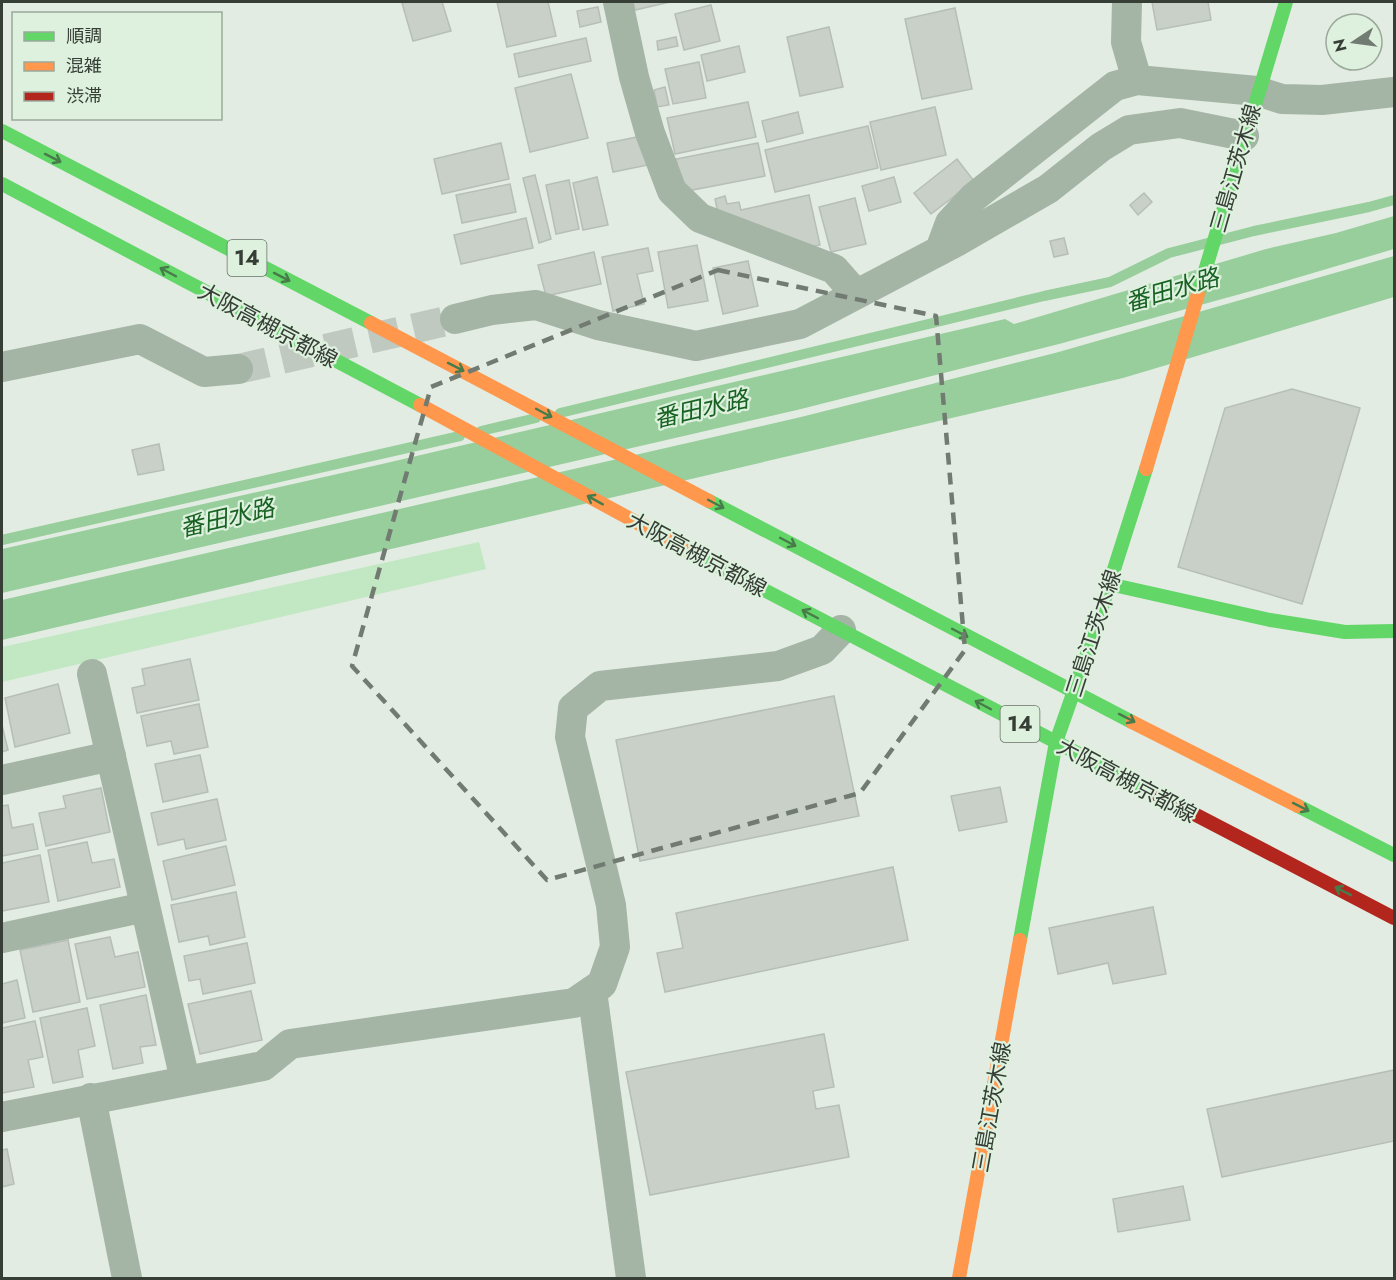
<svg xmlns="http://www.w3.org/2000/svg" width="1396" height="1280" font-family="Jost,'Noto Sans JP',sans-serif">
<style>
.green{fill:#c2e8c3}
.water{fill:#98ce9b}
.lines{fill:none;stroke-linecap:round;stroke-linejoin:round}
.stream{stroke:#98ce9b;stroke-width:10}
.building{fill:#c8d0c8;stroke:#b7beb7;stroke-width:1.5}
.street-tunnel{stroke:#c0c9c0;stroke-width:30;stroke-dasharray:30 15;stroke-linecap:butt}
.street{stroke:#a4b4a5;stroke-width:30}
.fast{stroke:#63d668;stroke-width:14}
.slow{stroke:#ff974d;stroke-width:14}
.jam{stroke:#b3261e;stroke-width:14}
.oneway{stroke:#487b4a}
.marked{fill:none;stroke:#727b72;stroke-width:4.5;stroke-dasharray:12 8;stroke-linejoin:round}
.labels{text-anchor:middle;stroke-width:4.5;stroke-linejoin:round;paint-order:stroke}
.shield{fill:#def0de;stroke:#687368;stroke-width:1.5}
.shield-label{font-size:21px;font-weight:bold;fill:#363e36}
.street-label{font-size:22px;fill:#363e36;stroke:#def0de}
.water-label{font-size:24px;font-style:italic;fill:#176222;stroke:#def0de}
</style>
<rect width="100%" height="100%" fill="#e2ece2"/>
<path class="green" d="M 479,542 L 486,569 L 2,682 L 2,647 Z"/>
<g class="water">
<path d="M 1394,216 L 1394,249 L 1262,288 L 1059,344 L 797,410 L 2,593 L 2,549 L 382,464 L 1005,319 L 1014,324 L 1266,249 L 1336,233 Z"/>
<path d="M 1394,256 L 1394,297 L 1123,378 L 2,640 L 2,600 L 801,417 L 1055,353 Z"/>
</g>
<g class="lines">
<g class="stream">
<path d="M 560,413 L 1044,296 L 1110,282 L 1169,253 L 1254,231 L 1369,207 L 1394,200"/>
<path d="M 481,431 L 536,418"/>
<path d="M 2,540 L 460,436"/>
</g>
</g>
<g class="building">
<path d="M 407,2 L 442,2 L 451,31 L 413,41 L 402,3 Z"/>
<path d="M 497,2 L 548,2 L 556,36 L 507,47 Z"/>
<path d="M 633,2 L 670,2 L 635,10 Z"/>
<path d="M 1152,2 L 1208,2 L 1211,20 L 1157,30 Z"/>
<path d="M 711,5 L 720,41 L 684,50 L 675,14 Z"/>
<path d="M 598,7 L 601,22 L 580,27 L 577,11 Z"/>
<path d="M 955,8 L 972,89 L 922,99 L 905,19 Z"/>
<path d="M 829,27 L 843,87 L 800,96 L 787,37 Z"/>
<path d="M 676,37 L 678,46 L 658,50 L 657,41 Z"/>
<path d="M 586,38 L 591,61 L 519,77 L 514,54 Z"/>
<path d="M 739,46 L 745,72 L 707,81 L 701,55 Z"/>
<path d="M 699,62 L 706,98 L 673,104 L 665,69 Z"/>
<path d="M 571,74 L 588,138 L 530,152 L 515,88 Z"/>
<path d="M 665,87 L 669,105 L 657,107 L 654,90 Z"/>
<path d="M 748,102 L 756,137 L 675,154 L 667,118 Z"/>
<path d="M 935,107 L 946,155 L 881,170 L 870,122 Z"/>
<path d="M 798,112 L 803,133 L 767,142 L 762,121 Z"/>
<path d="M 868,126 L 878,168 L 775,192 L 765,150 Z"/>
<path d="M 642,136 L 648,165 L 613,172 L 607,143 Z"/>
<path d="M 501,143 L 509,179 L 442,194 L 434,159 Z"/>
<path d="M 758,143 L 765,176 L 682,192 L 676,159 Z"/>
<path d="M 957,159 L 974,181 L 931,214 L 914,193 Z"/>
<path d="M 535,175 L 551,239 L 539,243 L 523,178 Z"/>
<path d="M 597,177 L 608,225 L 583,230 L 573,183 Z"/>
<path d="M 894,177 L 901,202 L 869,211 L 862,186 Z"/>
<path d="M 569,180 L 579,229 L 556,234 L 546,185 Z"/>
<path d="M 510,184 L 516,212 L 462,223 L 456,195 Z"/>
<path d="M 1144,193 L 1152,202 L 1138,215 L 1130,205 Z"/>
<path d="M 809,195 L 820,245 L 795,250 L 719,218 L 715,199 L 725,196 L 727,204 L 739,202 L 741,210 Z"/>
<path d="M 855,198 L 866,244 L 831,252 L 819,207 Z"/>
<path d="M 526,218 L 533,248 L 461,264 L 454,235 Z"/>
<path d="M 1064,238 L 1068,254 L 1054,257 L 1050,241 Z"/>
<path d="M 697,245 L 708,301 L 668,308 L 658,252 Z"/>
<path d="M 648,248 L 653,271 L 637,274 L 644,304 L 613,311 L 602,257 Z"/>
<path d="M 594,252 L 601,284 L 546,296 L 538,265 Z"/>
<path d="M 748,261 L 758,306 L 723,314 L 713,268 Z"/>
<path d="M 1292,389 L 1360,408 L 1302,604 L 1178,567 L 1225,408 Z"/>
<path d="M 159,444 L 164,470 L 138,475 L 132,450 Z"/>
<path d="M 190,659 L 199,700 L 137,713 L 132,688 L 145,685 L 142,669 Z"/>
<path d="M 58,684 L 70,733 L 15,747 L 5,698 Z"/>
<path d="M 834,696 L 859,816 L 640,861 L 616,740 Z"/>
<path d="M 199,704 L 208,747 L 174,754 L 171,741 L 147,746 L 141,716 Z"/>
<path d="M 2,725 L 8,750 L 2,752 Z"/>
<path d="M 200,755 L 208,792 L 163,802 L 155,764 Z"/>
<path d="M 1000,787 L 1007,822 L 959,831 L 951,796 Z"/>
<path d="M 101,788 L 110,832 L 46,846 L 39,813 L 66,808 L 63,796 Z"/>
<path d="M 217,799 L 226,840 L 186,849 L 184,839 L 158,845 L 151,813 Z"/>
<path d="M 8,805 L 12,828 L 33,824 L 38,849 L 2,856 L 2,806 Z"/>
<path d="M 87,842 L 92,863 L 114,859 L 120,887 L 58,901 L 48,850 Z"/>
<path d="M 226,846 L 235,885 L 172,900 L 163,861 Z"/>
<path d="M 40,855 L 49,902 L 2,911 L 2,863 Z"/>
<path d="M 893,867 L 908,940 L 665,992 L 657,953 L 683,948 L 676,913 Z"/>
<path d="M 236,892 L 245,937 L 210,945 L 208,936 L 179,942 L 171,905 Z"/>
<path d="M 1153,907 L 1166,974 L 1113,984 L 1108,963 L 1058,974 L 1049,928 Z"/>
<path d="M 110,937 L 115,957 L 138,952 L 145,987 L 87,999 L 75,944 Z"/>
<path d="M 68,940 L 80,1002 L 33,1012 L 20,950 Z"/>
<path d="M 247,943 L 255,983 L 203,994 L 200,979 L 189,981 L 184,956 Z"/>
<path d="M 17,980 L 25,1018 L 2,1023 L 2,984 Z"/>
<path d="M 251,991 L 262,1040 L 200,1054 L 188,1004 Z"/>
<path d="M 146,995 L 156,1045 L 140,1047 L 143,1063 L 113,1069 L 100,1005 Z"/>
<path d="M 87,1008 L 95,1046 L 78,1050 L 83,1077 L 53,1083 L 40,1018 Z"/>
<path d="M 35,1021 L 43,1057 L 28,1060 L 34,1087 L 2,1093 L 2,1028 Z"/>
<path d="M 824,1034 L 834,1087 L 813,1091 L 816,1109 L 839,1105 L 849,1157 L 650,1195 L 626,1072 Z"/>
<path d="M 1394,1070 L 1394,1141 L 1222,1177 L 1207,1109 Z"/>
<path d="M 7,1149 L 14,1184 L 2,1187 L 2,1150 Z"/>
<path d="M 1183,1186 L 1190,1220 L 1118,1232 L 1113,1199 Z"/>
</g>
<g class="lines">
<path class="street-tunnel" d="M 238,369 L 455,319"/>
<g class="street">
<path d="M 618,2 L 634,77 L 650,133 L 672,191 L 700,218 L 834,269 L 856,294"/>
<path d="M 1127,2 L 1126,42 L 1137,80"/>
<path d="M 940,250 L 950,223 L 974,197 L 1115,86 L 1137,80 L 1257,91 L 1282,99 L 1322,100 L 1394,92"/>
<path d="M 455,319 L 492,310 L 536,305 L 598,325 L 696,346 L 800,324 L 956,242 L 1048,189 L 1101,147 L 1129,130 L 1180,123 L 1244,136"/>
<path d="M 2,367 L 140,339 L 204,372 L 238,369"/>
<path d="M 92,674 L 185,1080"/>
<path d="M 2,780 L 111,756"/>
<path d="M 2,938 L 145,907"/>
<path d="M 592,991 L 631,1278"/>
<path d="M 91,1098 L 127,1278"/>
<path d="M 2,1117 L 263,1066 L 290,1044 L 574,1003 L 602,984 L 615,947 L 611,905 L 570,737 L 573,708 L 600,686 L 778,666 L 822,650 L 841,630"/>
</g>
<g class="fast">
<path d="M 2,131 L 371,323"/>
<path d="M 2,184 L 420,405"/>
<path d="M 1198,294 L 1286,2"/>
<path d="M 709,501 L 1132,722"/>
<path d="M 695,554 L 1150,791"/>
<path d="M 1109,584 L 1270,620 L 1345,632 L 1394,631"/>
<path d="M 1298,806 L 1394,855"/>
<path d="M 1020,940 L 1056,742 L 1088,651 L 1146,469"/>
</g>
<g class="slow">
<path d="M 371,323 L 709,501"/>
<path d="M 420,405 L 695,554"/>
<path d="M 1146,469 L 1198,294"/>
<path d="M 1132,722 L 1298,806"/>
<path d="M 959,1278 L 1020,940"/>
</g>
<path class="jam" d="M 1150,791 L 1394,918"/>
</g>
<defs><path id="oneway-shaft" d="M-6 0H5M1.5-3L5.5 0L1.5 3" fill="none" stroke-width="1.6" stroke-linecap="round" stroke-linejoin="round" transform="scale(1.5)"/></defs>
<g class="oneway">
<use href="#oneway-shaft" transform="translate(53 158) rotate(27)"/>
<use href="#oneway-shaft" transform="translate(168 272) rotate(-152)"/>
<use href="#oneway-shaft" transform="translate(282 277) rotate(27)"/>
<use href="#oneway-shaft" transform="translate(456 367) rotate(27)"/>
<use href="#oneway-shaft" transform="translate(544 413) rotate(28)"/>
<use href="#oneway-shaft" transform="translate(595 500) rotate(-151)"/>
<use href="#oneway-shaft" transform="translate(716 504) rotate(28)"/>
<use href="#oneway-shaft" transform="translate(788 542) rotate(28)"/>
<use href="#oneway-shaft" transform="translate(810 614) rotate(-152)"/>
<use href="#oneway-shaft" transform="translate(960 633) rotate(28)"/>
<use href="#oneway-shaft" transform="translate(983 705) rotate(-152)"/>
<use href="#oneway-shaft" transform="translate(1127 718) rotate(27)"/>
<use href="#oneway-shaft" transform="translate(1301 807) rotate(27)"/>
<use href="#oneway-shaft" transform="translate(1343 891) rotate(-153)"/>
</g>
<path class="marked" d="M 718,270 L 936,316 L 965,650 L 860,793 L 547,880 L 352,666 L 431,387 Z"/>
<g class="labels">
<g class="shield">
<rect x="227.5" y="240" width="39" height="36" rx="4.5"/>
<rect x="1000.5" y="706" width="39" height="36" rx="4.5"/>
</g>
<g class="shield-label">
<text x="247" y="265">14</text>
<text x="1020" y="731">14</text>
</g>
<g class="street-label">
<text transform="translate(1235 168) rotate(-74)" y="8">三島江茨木線</text>
<text transform="translate(268 325) rotate(28)" y="8">大阪高槻京都線</text>
<text transform="translate(697 554) rotate(28)" y="8">大阪高槻京都線</text>
<text transform="translate(1093 633) rotate(-72)" y="8">三島江茨木線</text>
<text transform="translate(1127 780) rotate(28)" y="8">大阪高槻京都線</text>
<text transform="translate(991 1107) rotate(-80)" y="8">三島江茨木線</text>
</g>
<g class="water-label">
<text transform="translate(1172 290) rotate(-16)" y="8">番田水路</text>
<text transform="translate(701 409) rotate(-13)" y="8">番田水路</text>
<text transform="translate(227 518) rotate(-13)" y="8">番田水路</text>
</g>
</g>
<rect width="1396" height="1280" fill="none" stroke="#363e36" stroke-width="6"/>
<rect x="12" y="12" width="210" height="108" fill="#def0de" stroke="#9ba99b" stroke-width="1.5"/>
<rect x="24" y="32" width="30" height="9" fill="#63d668" stroke="#9ba99b" stroke-width="1.5"/>
<text x="66" y="42" font-size="18" fill="#363e36">順調</text>
<rect x="24" y="62" width="30" height="9" fill="#ff974d" stroke="#9ba99b" stroke-width="1.5"/>
<text x="66" y="72" font-size="18" fill="#363e36">混雑</text>
<rect x="24" y="92" width="30" height="9" fill="#b3261e" stroke="#9ba99b" stroke-width="1.5"/>
<text x="66" y="102" font-size="18" fill="#363e36">渋滞</text>
<g transform="translate(1354 42) rotate(257)"><circle r="28" fill="#def0de" stroke="#9ba99b" stroke-width="1.5"/>
<path d="M0-4.5L10 22L0 15L-10 22Z" fill="#727b72"/>
<text y="-9" font-size="16" font-weight="bold" text-anchor="middle" fill="#363e36">N</text>
</g>
</svg>
